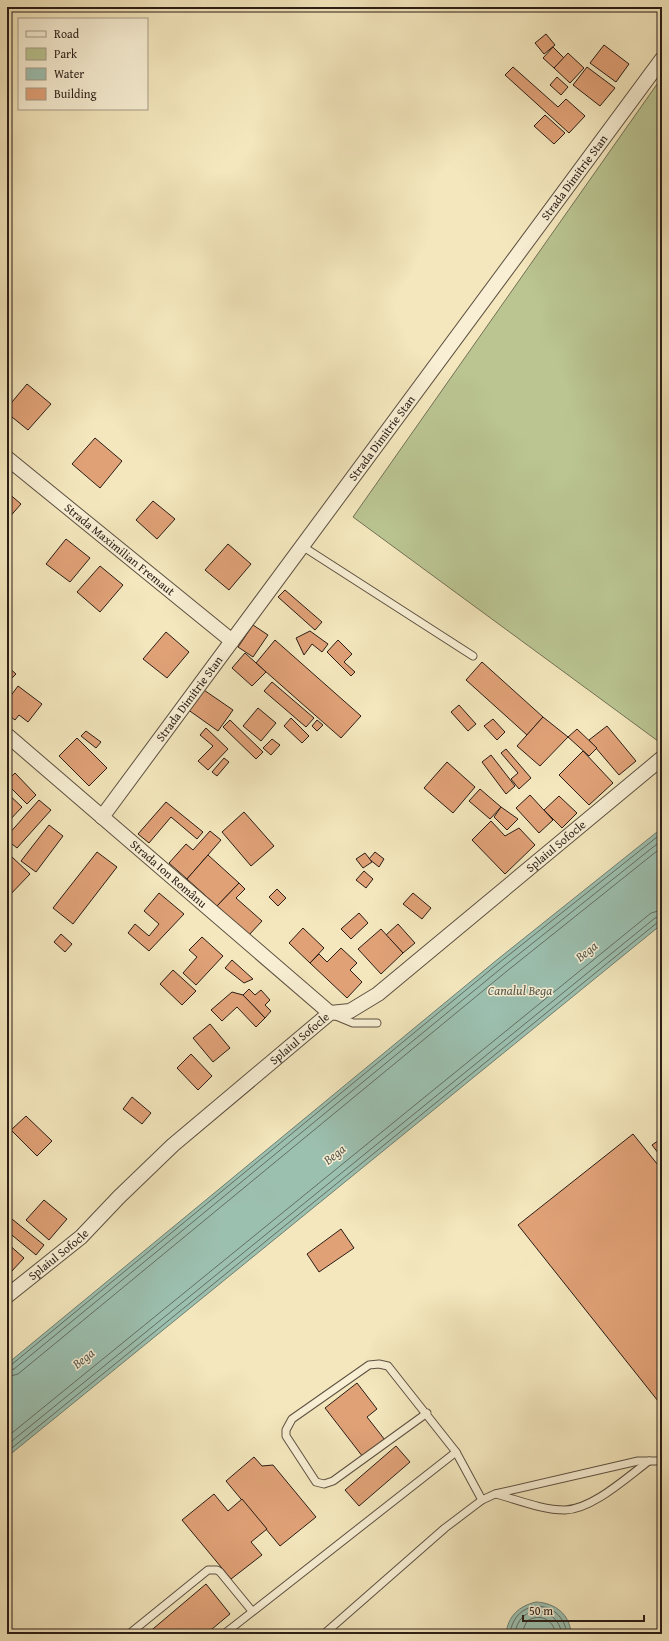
<svg xmlns="http://www.w3.org/2000/svg" width="669" height="1641" font-family="'Gentium Book Plus',serif">
<style>
.green{fill:#bac592;stroke:#727154}
.water{fill:#9cc0b0;stroke:#6e7f72}
.lines{fill:none;stroke-linecap:round;stroke-linejoin:round}
.shore{stroke:#636e63;stroke-width:1}
.building{fill:#e0a177;stroke:#2a1d16}
.lane-casing{stroke:#5c5040;stroke-width:9}
.street-casing{stroke:#5c5040;stroke-width:16}
.lane{stroke:#f8efd4;stroke-width:7}
.street{stroke:#f8efd4;stroke-width:14}
.labels{text-anchor:middle;stroke-width:3;stroke-linejoin:round;paint-order:stroke}
.street-label{font-size:12px;fill:#2a1d16;stroke:#f8efd4}
.water-label{font-size:13px;font-style:italic;fill:#52564c;stroke:#f8efd4}
</style>
<rect width="100%" height="100%" fill="#f4e7bd"/>
<filter id="stains"><feTurbulence type="fractalNoise" baseFrequency=".005" numOctaves="4"/><feColorMatrix values="0 0 0 0 .2 0 0 0 0 .09 0 0 0 0 .02 0 0 0 .5 -.17"/></filter>
<radialGradient id="worn" r=".72"><stop offset=".6" stop-color="#630" stop-opacity="0"/><stop offset="1" stop-color="#630" stop-opacity=".3"/></radialGradient>
<path class="green" d="M 662,77 L 662,744 L 353,517 Z"/>
<g class="water">
<path d="M 662,828 L 662,924 L 7,1457 L 7,1364 L 498,959 Z"/>
<path d="M 536,1602 C 555,1603 570,1614 571,1634 L 506,1634 C 508,1616 519,1606 536,1602 Z"/>
</g>
<g class="lines">
<g class="shore">
<path d="M 7,1366 L 11,1365 L 500,962 L 662,833"/>
<path d="M 7,1371 L 14,1369 L 504,966 L 662,840"/>
<path d="M 7,1377 L 18,1374 L 507,971 L 662,847"/>
<path d="M 7,1437 L 651,913 L 662,910"/>
<path d="M 7,1445 L 655,918 L 662,916"/>
<path d="M 7,1452 L 658,922 L 662,921"/>
<path d="M 510,1634 C 514,1597 562,1597 567,1634"/>
<path d="M 515,1634 C 518,1603 557,1604 562,1634"/>
<path d="M 521,1634 L 527,1621 C 540,1613 553,1619 556,1634"/>
</g>
</g>
<g class="building">
<path d="M 546,34 L 555,45 L 544,54 L 535,43 Z"/>
<path d="M 604,45 L 629,64 L 616,82 L 590,63 Z"/>
<path d="M 553,47 L 564,58 L 554,68 L 543,58 Z"/>
<path d="M 568,53 L 584,68 L 570,83 L 554,68 Z"/>
<path d="M 513,67 L 558,107 L 566,99 L 585,116 L 569,133 L 505,75 Z"/>
<path d="M 587,67 L 615,88 L 600,106 L 573,85 Z"/>
<path d="M 557,77 L 568,87 L 561,95 L 550,85 Z"/>
<path d="M 545,115 L 565,133 L 554,144 L 534,126 Z"/>
<path d="M 27,384 L 51,404 L 28,430 L 7,413 L 7,408 Z"/>
<path d="M 95,438 L 122,461 L 100,488 L 72,464 Z"/>
<path d="M 7,492 L 21,504 L 7,520 Z"/>
<path d="M 153,501 L 175,519 L 157,539 L 136,520 Z"/>
<path d="M 66,539 L 90,558 L 70,582 L 46,564 Z"/>
<path d="M 228,544 L 251,564 L 229,590 L 205,570 Z"/>
<path d="M 100,566 L 123,585 L 100,612 L 77,592 Z"/>
<path d="M 285,590 L 322,622 L 315,630 L 278,597 Z"/>
<path d="M 253,625 L 268,635 L 253,657 L 238,647 Z"/>
<path d="M 310,631 L 328,644 L 322,652 L 312,644 L 304,655 L 296,638 Z"/>
<path d="M 166,632 L 189,652 L 167,678 L 143,659 Z"/>
<path d="M 275,640 L 361,716 L 341,738 L 256,663 Z"/>
<path d="M 338,640 L 352,654 L 344,662 L 355,672 L 351,676 L 327,652 Z"/>
<path d="M 245,653 L 266,672 L 252,686 L 232,668 Z"/>
<path d="M 482,662 L 543,717 L 527,735 L 466,680 Z"/>
<path d="M 7,666 L 16,674 L 8,682 L 7,680 Z"/>
<path d="M 272,682 L 314,718 L 306,727 L 264,691 Z"/>
<path d="M 18,686 L 42,704 L 28,722 L 19,715 L 15,720 L 7,714 L 7,701 Z"/>
<path d="M 201,688 L 233,710 L 218,731 L 187,709 Z"/>
<path d="M 459,705 L 476,724 L 468,731 L 451,712 Z"/>
<path d="M 258,708 L 276,723 L 261,741 L 243,726 Z"/>
<path d="M 543,717 L 568,737 L 540,766 L 517,746 Z"/>
<path d="M 291,718 L 309,736 L 302,743 L 284,726 Z"/>
<path d="M 493,719 L 505,732 L 497,740 L 484,726 Z"/>
<path d="M 230,720 L 263,752 L 256,759 L 223,727 Z"/>
<path d="M 317,720 L 323,725 L 317,731 L 312,726 Z"/>
<path d="M 607,726 L 636,761 L 619,775 L 589,740 Z"/>
<path d="M 206,728 L 228,749 L 208,770 L 198,761 L 213,746 L 200,735 Z"/>
<path d="M 577,729 L 597,748 L 589,756 L 568,737 Z"/>
<path d="M 86,731 L 101,742 L 96,748 L 81,736 Z"/>
<path d="M 77,738 L 107,768 L 89,786 L 59,756 Z"/>
<path d="M 272,739 L 280,745 L 271,755 L 263,748 Z"/>
<path d="M 506,749 L 531,778 L 519,789 L 511,779 L 518,773 L 501,753 Z"/>
<path d="M 583,751 L 613,783 L 589,805 L 559,775 Z"/>
<path d="M 491,755 L 515,786 L 506,794 L 482,762 Z"/>
<path d="M 224,758 L 229,762 L 217,776 L 212,772 Z"/>
<path d="M 447,762 L 475,787 L 453,813 L 424,788 Z"/>
<path d="M 15,773 L 36,795 L 27,804 L 7,784 L 7,781 Z"/>
<path d="M 480,789 L 501,807 L 490,819 L 469,801 Z"/>
<path d="M 7,793 L 22,807 L 7,823 Z"/>
<path d="M 530,795 L 553,820 L 539,833 L 516,808 Z"/>
<path d="M 559,796 L 577,813 L 562,828 L 544,810 Z"/>
<path d="M 39,800 L 51,810 L 17,848 L 7,840 L 7,836 Z"/>
<path d="M 166,802 L 203,832 L 197,839 L 171,817 L 149,843 L 138,834 Z"/>
<path d="M 501,807 L 518,819 L 507,830 L 494,817 Z"/>
<path d="M 244,812 L 274,846 L 251,866 L 222,832 Z"/>
<path d="M 491,821 L 505,836 L 519,828 L 535,845 L 505,874 L 472,840 Z"/>
<path d="M 49,825 L 63,836 L 36,872 L 21,861 Z"/>
<path d="M 210,831 L 221,840 L 187,879 L 169,863 L 186,844 L 193,850 Z"/>
<path d="M 97,852 L 117,867 L 73,924 L 53,908 Z"/>
<path d="M 375,852 L 384,859 L 379,867 L 369,859 Z"/>
<path d="M 365,853 L 372,862 L 363,868 L 356,859 Z"/>
<path d="M 208,855 L 239,883 L 217,906 L 187,879 Z"/>
<path d="M 11,856 L 30,874 L 7,898 L 7,860 Z"/>
<path d="M 364,871 L 373,879 L 366,888 L 356,880 Z"/>
<path d="M 239,883 L 245,889 L 236,898 L 262,921 L 249,935 L 217,906 Z"/>
<path d="M 277,889 L 286,898 L 278,906 L 269,897 Z"/>
<path d="M 159,893 L 184,914 L 149,951 L 128,933 L 135,924 L 149,936 L 159,924 L 144,911 Z"/>
<path d="M 413,893 L 431,908 L 422,919 L 403,904 Z"/>
<path d="M 359,913 L 368,923 L 351,939 L 341,929 Z"/>
<path d="M 398,924 L 415,943 L 403,953 L 386,935 Z"/>
<path d="M 303,928 L 324,948 L 310,963 L 289,943 Z"/>
<path d="M 381,929 L 403,953 L 381,974 L 358,949 Z"/>
<path d="M 61,934 L 72,944 L 65,952 L 54,942 Z"/>
<path d="M 202,937 L 223,956 L 196,985 L 183,973 L 197,957 L 189,950 Z"/>
<path d="M 341,948 L 357,963 L 350,970 L 362,982 L 347,998 L 310,963 L 319,954 L 327,962 Z"/>
<path d="M 232,960 L 253,979 L 244,983 L 225,968 Z"/>
<path d="M 173,970 L 196,991 L 182,1005 L 160,984 Z"/>
<path d="M 249,989 L 255,995 L 261,990 L 270,1000 L 265,1005 L 271,1011 L 265,1018 L 243,995 Z"/>
<path d="M 232,992 L 243,995 L 265,1018 L 256,1027 L 237,1007 L 222,1021 L 211,1010 Z"/>
<path d="M 210,1024 L 230,1048 L 213,1062 L 193,1038 Z"/>
<path d="M 191,1054 L 212,1076 L 198,1090 L 177,1068 Z"/>
<path d="M 132,1097 L 151,1113 L 142,1124 L 123,1109 Z"/>
<path d="M 26,1116 L 52,1141 L 37,1156 L 11,1130 Z"/>
<path d="M 633,1134 L 662,1170 L 662,1406 L 518,1225 Z"/>
<path d="M 662,1138 L 662,1158 L 652,1145 Z"/>
<path d="M 44,1200 L 67,1219 L 49,1240 L 26,1220 Z"/>
<path d="M 7,1215 L 44,1245 L 36,1255 L 7,1231 Z"/>
<path d="M 341,1229 L 354,1248 L 319,1272 L 307,1254 Z"/>
<path d="M 7,1243 L 24,1258 L 11,1272 L 7,1268 Z"/>
<path d="M 357,1383 L 377,1409 L 367,1417 L 385,1440 L 363,1457 L 325,1408 Z"/>
<path d="M 396,1446 L 410,1462 L 359,1506 L 345,1490 Z"/>
<path d="M 254,1457 L 262,1466 L 273,1465 L 316,1517 L 280,1546 L 226,1481 Z"/>
<path d="M 214,1494 L 228,1511 L 242,1499 L 267,1529 L 251,1542 L 262,1555 L 231,1579 L 182,1520 Z"/>
<path d="M 206,1584 L 230,1614 L 206,1634 L 147,1634 Z"/>
</g>
<g class="lines">
<defs>
<g id="lane">
<path d="M 302,546 L 473,656"/>
<path d="M 336,1016 L 353,1023 L 377,1023"/>
<path d="M 427,1413 L 333,1481 L 324,1484 L 316,1482 L 286,1436 L 286,1430 L 292,1419 L 369,1365 L 379,1364 L 388,1366 L 456,1452 L 482,1500"/>
<path d="M 496,1494 C 518,1500 542,1510 565,1510 C 593,1509 627,1477 649,1461"/>
<path d="M 129,1634 L 208,1570 L 217,1570 L 220,1572 L 252,1611"/>
<path d="M 224,1634 L 456,1452"/>
<path d="M 324,1634 L 445,1528 L 482,1500 L 495,1494 L 638,1461 L 662,1461"/>
</g>
<g id="street">
<path id="s1" d="M 7,458 L 232,641"/>
<path id="s2" d="M 7,735 L 330,1013"/>
<path id="s3" d="M 102,817 L 662,59"/>
<path id="s4" d="M 7,1296 L 81,1237 L 119,1197 L 173,1145 L 330,1013 L 350,1011 L 378,994 L 662,758"/>
</g>
</defs>
<use href="#lane" class="lane-casing"/>
<use href="#street" class="street-casing"/>
<use href="#lane" class="lane"/>
<use href="#street" class="street"/>
</g>
<g class="labels">
<g class="street-label">
<text dy="4" stroke="none"><textPath href="#s3" startOffset="795">Strada Dimitrie Stan</textPath></text>
<text dy="4" stroke="none"><textPath href="#s3" startOffset="471">Strada Dimitrie Stan</textPath></text>
<text dy="4" stroke="none"><textPath href="#s1" startOffset="145">Strada Maximilian Fremaut</textPath></text>
<text dy="4" stroke="none"><textPath href="#s3" startOffset="147">Strada Dimitrie Stan</textPath></text>
<text dy="4" stroke="none"><textPath href="#s4" startOffset="714">Splaiul Sofocle</textPath></text>
<text dy="4" stroke="none"><textPath href="#s2" startOffset="213">Strada Ion Românu</textPath></text>
<text dy="4" stroke="none"><textPath href="#s4" startOffset="390">Splaiul Sofocle</textPath></text>
<text dy="4" stroke="none"><textPath href="#s4" startOffset="66">Splaiul Sofocle</textPath></text>
</g>
<g class="water-label">
<text transform="translate(586 951) rotate(-39)" y="5">Bega</text>
<text x="520" y="995">Canalul Bega</text>
<text transform="translate(334 1154) rotate(-39)" y="5">Bega</text>
<text transform="translate(83 1358) rotate(-39)" y="5">Bega</text>
</g>
</g>
<rect width="669" height="1641" fill="none" stroke="#f4e7bd" stroke-width="24"/>
<rect x="8" y="8" width="653" height="1625" fill="none" stroke="#2a1d16" stroke-width="2"/>
<rect x="12" y="12" width="645" height="1617" fill="none" stroke="#2a1d16"/>
<rect x="18" y="18" width="130" height="92" fill="#f8efd4" stroke="#a69b88"/>
<rect x="26" y="31" width="20" height="6" fill="#f8efd4" stroke="#a69b88"/>
<text x="54" y="38" font-size="12" fill="#2a1d16">Road</text>
<rect x="26" y="48" width="20" height="12" fill="#bac592" stroke="#a69b88"/>
<text x="54" y="58" font-size="12" fill="#2a1d16">Park</text>
<rect x="26" y="68" width="20" height="12" fill="#9cc0b0" stroke="#a69b88"/>
<text x="54" y="78" font-size="12" fill="#2a1d16">Water</text>
<rect x="26" y="88" width="20" height="12" fill="#e0a177" stroke="#a69b88"/>
<text x="54" y="98" font-size="12" fill="#2a1d16">Building</text>
<path d="M523 1615v6h121v-6" fill="none" stroke="#2a1d16" stroke-width="2"/>
<text x="529" y="1615" font-size="12" fill="#2a1d16" stroke="#f8efd4" stroke-width="3" paint-order="stroke">50 m</text>
<rect width="100%" height="100%" filter="url(#stains)"/>
<rect width="100%" height="100%" fill="url(#worn)"/>
</svg>
